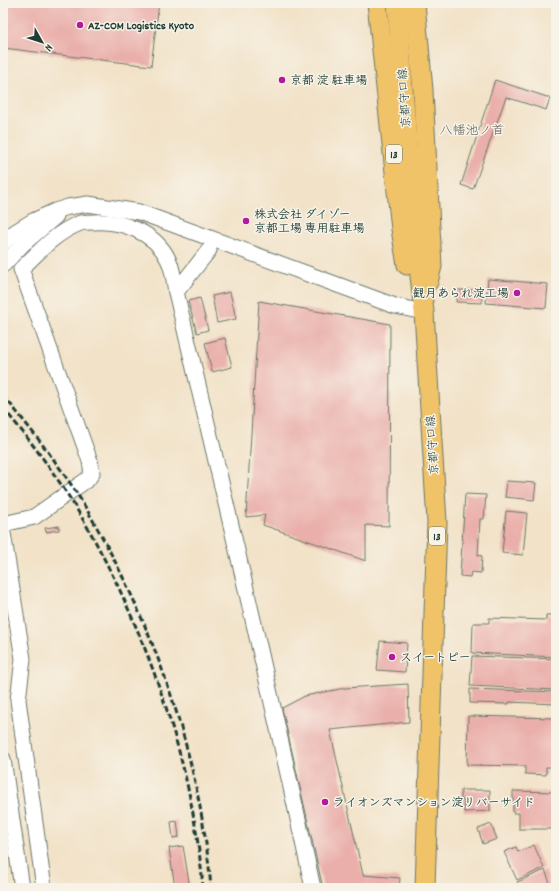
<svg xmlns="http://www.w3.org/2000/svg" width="559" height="891" font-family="Dekko,'Klee One',sans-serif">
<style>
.building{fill:#eaafaa}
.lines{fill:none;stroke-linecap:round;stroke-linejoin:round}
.minor-casing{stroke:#697768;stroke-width:17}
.major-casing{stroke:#697768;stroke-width:21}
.minor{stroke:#fff;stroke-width:15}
.major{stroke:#f1c369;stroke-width:19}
.rail{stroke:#1f3d34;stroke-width:3;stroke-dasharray:6 3;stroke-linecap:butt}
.poi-dot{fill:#b5179e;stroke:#f7f3e8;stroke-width:1.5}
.labels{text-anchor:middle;stroke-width:3;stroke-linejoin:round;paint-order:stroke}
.shield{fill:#f7f3e8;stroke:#60746a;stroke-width:1}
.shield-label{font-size:11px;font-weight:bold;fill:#1f3d34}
.poi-label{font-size:12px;font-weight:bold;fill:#1f3d34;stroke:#f7f3e8;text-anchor:start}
.street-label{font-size:12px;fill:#1f3d34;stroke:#f7f3e8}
.neighbourhood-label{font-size:13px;fill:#66655d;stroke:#f7f3e8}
</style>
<rect width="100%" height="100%" fill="#f7f3e8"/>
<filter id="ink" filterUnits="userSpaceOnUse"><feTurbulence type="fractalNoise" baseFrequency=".025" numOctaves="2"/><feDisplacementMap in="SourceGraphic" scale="8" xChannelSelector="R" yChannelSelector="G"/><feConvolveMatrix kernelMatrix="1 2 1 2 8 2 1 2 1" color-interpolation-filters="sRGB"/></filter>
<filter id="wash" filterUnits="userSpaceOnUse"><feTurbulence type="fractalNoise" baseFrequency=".012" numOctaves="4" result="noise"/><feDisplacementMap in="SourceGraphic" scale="16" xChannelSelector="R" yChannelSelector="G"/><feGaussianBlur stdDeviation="0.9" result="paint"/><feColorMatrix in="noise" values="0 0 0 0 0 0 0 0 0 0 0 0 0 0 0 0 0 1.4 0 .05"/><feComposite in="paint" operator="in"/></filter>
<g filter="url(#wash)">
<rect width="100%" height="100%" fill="#f2e2c8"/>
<g id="blocks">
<g class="building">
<path d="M 3,3 L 159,3 L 151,66 L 3,48 Z"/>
<path d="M 495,80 L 550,98 L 546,110 L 506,97 L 473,189 L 461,185 Z"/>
<path d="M 488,279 L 548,284 L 546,308 L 486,303 Z"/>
<path d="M 457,290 L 482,290 L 482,303 L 456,302 Z"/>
<path d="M 230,292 L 236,319 L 217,323 L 212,296 Z"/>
<path d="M 200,298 L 208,330 L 197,333 L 188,301 Z"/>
<path d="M 259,301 L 390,324 L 389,526 L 366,525 L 366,561 L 263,525 L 265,515 L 246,517 Z"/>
<path d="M 225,338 L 232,367 L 212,372 L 205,343 Z"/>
<path d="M 507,481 L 536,483 L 534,500 L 505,497 Z"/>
<path d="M 465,494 L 486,495 L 484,519 L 480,519 L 478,555 L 482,556 L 481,573 L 471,572 L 470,577 L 460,576 Z"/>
<path d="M 506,511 L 527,513 L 523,555 L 502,553 Z"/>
<path d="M 59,526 L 59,530 L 46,532 L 45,528 Z"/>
<path d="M 546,615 L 556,615 L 556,657 L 472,653 L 473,623 L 489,623 L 489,618 L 546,620 Z"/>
<path d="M 380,641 L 407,643 L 405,672 L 377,670 Z"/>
<path d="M 472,656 L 556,659 L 556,690 L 470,686 Z"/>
<path d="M 408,684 L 409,722 L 330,730 L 363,875 L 400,878 L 399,888 L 323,888 L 282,708 L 305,696 L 345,688 Z"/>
<path d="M 470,689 L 556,692 L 556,704 L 509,702 L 509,704 L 470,703 Z"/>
<path d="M 468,716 L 556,718 L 556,767 L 546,767 L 546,775 L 525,774 L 525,766 L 467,765 Z"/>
<path d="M 461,790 L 490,790 L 490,811 L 464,812 L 464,800 L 461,800 Z"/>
<path d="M 513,791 L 556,792 L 556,829 L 519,829 L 519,813 L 513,813 Z"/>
<path d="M 177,821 L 179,837 L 173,838 L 171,822 Z"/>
<path d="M 491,824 L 497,839 L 483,844 L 478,829 Z"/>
<path d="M 534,845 L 544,868 L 517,880 L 504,852 L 516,847 L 518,852 Z"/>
<path d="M 183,846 L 190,888 L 175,888 L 169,848 Z"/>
<path d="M 545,870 L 552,888 L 520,888 L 517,882 Z"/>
</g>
</g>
</g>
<g filter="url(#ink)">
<use href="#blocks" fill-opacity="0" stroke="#697768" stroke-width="1"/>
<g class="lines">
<defs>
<g id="minor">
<path d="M 3,243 L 15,232 L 33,221 L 55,211 L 68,207 L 88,204 L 139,212 L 395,306 L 424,312"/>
<path d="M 209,250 L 176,292 C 223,490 270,688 313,888"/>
<path d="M 3,265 L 23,244 L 56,216"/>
<path d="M 3,524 L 34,517 L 88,479 L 92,473 L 90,461 L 21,269 C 39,252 54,234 78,224 C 82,222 88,222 93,222 C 121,220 155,232 168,259 C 173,268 174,281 176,292"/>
<path d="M 3,533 L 23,659 L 18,700 L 44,888"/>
<path d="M 3,759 L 22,888"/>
</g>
<g id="major">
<path d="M 377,3 L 401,229 L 407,265"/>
<path d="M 397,3 L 410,185 L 424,312 L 437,522 L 425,888"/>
<path d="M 415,3 L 423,90 L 432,266 L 428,282"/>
</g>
</defs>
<use href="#minor" class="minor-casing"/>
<use href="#major" class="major-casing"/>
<use href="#minor" class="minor"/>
<use href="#major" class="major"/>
<g class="rail">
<path d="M 3,395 C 33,432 63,469 87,510 C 154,625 200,755 211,888"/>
<path d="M 3,408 C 31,441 57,476 79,513 C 93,535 104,559 116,582 C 162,680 194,780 203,888"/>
</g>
</g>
</g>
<g class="poi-dot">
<circle cx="80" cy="25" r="4"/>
<circle cx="282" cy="80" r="4"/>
<circle cx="246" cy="221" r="4"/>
<circle cx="517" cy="293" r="4"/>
<circle cx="392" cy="657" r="4"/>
<circle cx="325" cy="802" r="4"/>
</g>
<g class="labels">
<g class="shield">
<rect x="386" y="145" width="16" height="18" rx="3"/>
<rect x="429" y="527" width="16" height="18" rx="3"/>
</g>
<g class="shield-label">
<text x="394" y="158">13</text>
<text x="437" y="540">13</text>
</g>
<g class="poi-label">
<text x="88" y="29">AZ-COM Logistics Kyoto</text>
<text x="290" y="84">京都 淀 駐車場</text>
<text x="254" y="218">株式会社 ダイゾー<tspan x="254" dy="14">京都工場 専用駐車場</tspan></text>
<text x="509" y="297" text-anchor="end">観月あられ淀工場</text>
<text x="400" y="661">スイートピー</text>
<text x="333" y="806">ライオンズマンション淀リバーサイド</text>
</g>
<g class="street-label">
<text transform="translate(404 98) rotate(-94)" y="4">京都守口線</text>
<text transform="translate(432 445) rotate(-94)" y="4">京都守口線</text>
</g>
<g class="neighbourhood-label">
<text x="472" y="134">八幡池ノ首</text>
</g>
</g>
<rect width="559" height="891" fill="none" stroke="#f7f3e8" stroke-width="16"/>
<g transform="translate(42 42) rotate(129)" stroke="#f7f3e8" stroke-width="3" paint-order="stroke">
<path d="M0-3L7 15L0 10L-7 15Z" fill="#1f3d34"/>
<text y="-6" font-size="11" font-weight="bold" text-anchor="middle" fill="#1f3d34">N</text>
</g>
</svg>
